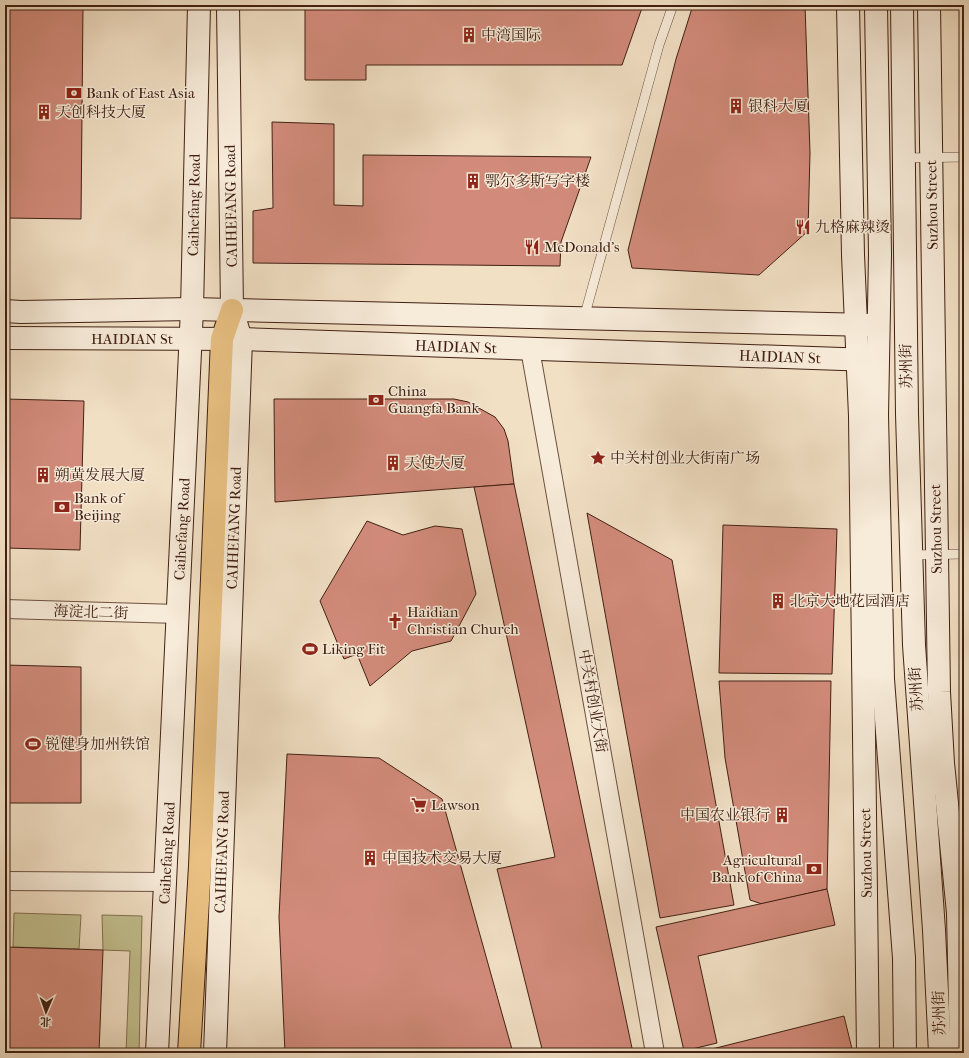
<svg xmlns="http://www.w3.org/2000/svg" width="969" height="1058" font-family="'IM FELL French Canon','Noto Serif SC',serif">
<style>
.green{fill:#c3c08f;stroke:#827051}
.building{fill:#d28b7b;stroke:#412013}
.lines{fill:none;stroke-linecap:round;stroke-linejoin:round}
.lane-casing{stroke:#6d5040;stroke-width:10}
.street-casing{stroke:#6d5040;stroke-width:20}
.secondary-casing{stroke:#412013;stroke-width:24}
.highway-casing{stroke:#412013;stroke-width:24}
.lane{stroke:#f7ebd9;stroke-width:9}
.street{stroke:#f7ebd9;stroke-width:18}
.secondary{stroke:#f7ebd9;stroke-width:22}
.highway{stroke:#e9c082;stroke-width:22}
.labels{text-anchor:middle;stroke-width:3;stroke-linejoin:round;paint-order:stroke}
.poi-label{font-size:15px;fill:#412013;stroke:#f7ebd9;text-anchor:start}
.street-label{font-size:15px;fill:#412013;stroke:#f7ebd9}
</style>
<rect width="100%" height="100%" fill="#f2e0c5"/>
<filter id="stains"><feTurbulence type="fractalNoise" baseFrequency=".005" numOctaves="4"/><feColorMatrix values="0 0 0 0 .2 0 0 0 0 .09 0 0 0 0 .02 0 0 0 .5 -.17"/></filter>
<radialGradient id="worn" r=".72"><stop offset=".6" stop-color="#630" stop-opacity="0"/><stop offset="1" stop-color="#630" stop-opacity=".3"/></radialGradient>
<g class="green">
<path d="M 14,913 L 81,915 L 79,949 L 13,947 Z"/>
<path d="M 102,915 L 142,916 L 139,1053 L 126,1053 L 130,951 L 103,950 Z"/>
</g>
<g class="building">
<path d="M 5,5 L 83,5 L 81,219 L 5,218 Z"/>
<path d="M 305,5 L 643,5 L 622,65 L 366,65 L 366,80 L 305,80 Z"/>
<path d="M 693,5 L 805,5 L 810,153 L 808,231 L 759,275 L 632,268 L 628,250 L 676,59 Z"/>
<path d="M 272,122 L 334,124 L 334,205 L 363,206 L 363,155 L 591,157 L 561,242 L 560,266 L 253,263 L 253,211 L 273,208 Z"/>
<path d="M 5,399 L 84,401 L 80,550 L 5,548 Z"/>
<path d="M 274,399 L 454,399 L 468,402 L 495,417 L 504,429 L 508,441 L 514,484 L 275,502 Z"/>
<path d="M 514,484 L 633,1053 L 543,1053 L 497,869 L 555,857 L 474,487 Z"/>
<path d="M 587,513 L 672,560 L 734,905 L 660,918 Z"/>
<path d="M 367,521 L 403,535 L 435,526 L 462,529 L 476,594 L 451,641 L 412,651 L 370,686 L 357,654 L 344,659 L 320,601 Z"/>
<path d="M 723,525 L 837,529 L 832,674 L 719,673 Z"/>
<path d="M 5,665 L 81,667 L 81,803 L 5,803 Z"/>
<path d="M 719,681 L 831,681 L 827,889 L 762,904 L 750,900 L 725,758 Z"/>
<path d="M 287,754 L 379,758 L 442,799 L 513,1053 L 285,1053 L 279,917 Z"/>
<path d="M 827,889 L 835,925 L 698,956 L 717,1043 L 684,1051 L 656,927 Z"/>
<path d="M 5,947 L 103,950 L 99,1053 L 5,1053 Z"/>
<path d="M 844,1016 L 853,1053 L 713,1053 L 712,1049 Z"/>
</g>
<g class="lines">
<defs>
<g id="lane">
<path d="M 903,158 L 964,157"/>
<path d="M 584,318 L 659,45 L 673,5"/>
<path d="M 911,555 L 964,554"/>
</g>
<g id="street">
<path d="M 530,349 L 655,1053"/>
<path d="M 5,609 L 178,614"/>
<path d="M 5,881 L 165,882"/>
</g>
<g id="secondary">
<path d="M 848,5 L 853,255 L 860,416 L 868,1053"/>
<path d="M 876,5 L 880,254 L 877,415 L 883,679 L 904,958 L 905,1053"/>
<path d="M 902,5 L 907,414 L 914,645 L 934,930 L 940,1053"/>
<path d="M 929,5 L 939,692 L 943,763 L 958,913 L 961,1053"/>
<path d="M 5,311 L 21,312 L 192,309 L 870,325"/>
<path d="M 5,338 L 241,339 L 871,360"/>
<path d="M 157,1053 L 192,309 L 199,5"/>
<path d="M 215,1053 L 241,339 L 232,310 L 228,5"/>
</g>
<path id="highway" d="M 189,1053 L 200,866 L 222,339 L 232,310"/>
</defs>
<use href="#lane" class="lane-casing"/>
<use href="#street" class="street-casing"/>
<use href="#secondary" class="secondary-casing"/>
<use href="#highway" class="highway-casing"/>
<use href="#lane" class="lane"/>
<use href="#street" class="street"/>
<use href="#secondary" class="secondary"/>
<use href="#highway" class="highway"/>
</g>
<defs>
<symbol id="building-bare" viewBox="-9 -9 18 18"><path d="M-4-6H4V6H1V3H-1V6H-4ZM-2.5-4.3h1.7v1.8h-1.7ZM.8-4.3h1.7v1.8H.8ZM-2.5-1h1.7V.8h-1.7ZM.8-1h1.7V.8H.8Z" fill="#8f2418" stroke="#f7ebd9" stroke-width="2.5" paint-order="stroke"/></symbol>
<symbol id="bank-bare" viewBox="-9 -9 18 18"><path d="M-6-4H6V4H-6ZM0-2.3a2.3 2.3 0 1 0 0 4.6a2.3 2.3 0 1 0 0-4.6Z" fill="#8f2418" stroke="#f7ebd9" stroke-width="2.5" paint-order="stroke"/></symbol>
<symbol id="restaurant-bare" viewBox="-9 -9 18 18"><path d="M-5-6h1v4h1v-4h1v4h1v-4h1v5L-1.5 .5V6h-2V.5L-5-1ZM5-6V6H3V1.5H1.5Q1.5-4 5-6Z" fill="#8f2418" stroke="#f7ebd9" stroke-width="2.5" paint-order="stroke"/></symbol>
<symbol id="sight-bare" viewBox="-9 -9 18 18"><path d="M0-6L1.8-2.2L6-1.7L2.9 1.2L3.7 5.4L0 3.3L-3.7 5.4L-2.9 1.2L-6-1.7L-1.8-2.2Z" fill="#8f2418" stroke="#f7ebd9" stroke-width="2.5" paint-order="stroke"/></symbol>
<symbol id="church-bare" viewBox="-9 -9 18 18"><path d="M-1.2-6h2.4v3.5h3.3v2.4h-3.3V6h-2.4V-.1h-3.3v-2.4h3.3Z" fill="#8f2418" stroke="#f7ebd9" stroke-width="2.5" paint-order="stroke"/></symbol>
<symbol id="stadium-bare" viewBox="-9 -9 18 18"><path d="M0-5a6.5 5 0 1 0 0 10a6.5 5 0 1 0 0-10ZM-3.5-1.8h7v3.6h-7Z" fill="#8f2418" stroke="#f7ebd9" stroke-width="2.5" paint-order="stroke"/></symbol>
<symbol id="supermarket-bare" viewBox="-9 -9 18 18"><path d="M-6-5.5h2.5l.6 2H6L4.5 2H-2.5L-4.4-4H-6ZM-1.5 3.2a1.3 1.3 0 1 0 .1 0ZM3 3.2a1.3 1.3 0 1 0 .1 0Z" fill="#8f2418" stroke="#f7ebd9" stroke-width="2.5" paint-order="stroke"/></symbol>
</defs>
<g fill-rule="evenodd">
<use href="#building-bare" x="458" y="24" width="22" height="22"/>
<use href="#bank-bare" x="63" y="82" width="22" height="22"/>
<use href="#building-bare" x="725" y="95" width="22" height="22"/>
<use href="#building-bare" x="33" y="101" width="22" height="22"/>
<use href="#building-bare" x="462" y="170" width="22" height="22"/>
<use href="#restaurant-bare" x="792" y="216" width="22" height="22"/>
<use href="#restaurant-bare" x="521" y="236" width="22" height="22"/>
<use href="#bank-bare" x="365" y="389" width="22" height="22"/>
<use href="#sight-bare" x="587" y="447" width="22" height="22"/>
<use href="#building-bare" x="382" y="452" width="22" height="22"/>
<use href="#building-bare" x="32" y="464" width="22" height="22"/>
<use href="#bank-bare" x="51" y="496" width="22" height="22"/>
<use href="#building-bare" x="767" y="590" width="22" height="22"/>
<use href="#church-bare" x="384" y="610" width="22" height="22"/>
<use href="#stadium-bare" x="299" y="638" width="22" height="22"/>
<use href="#stadium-bare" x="22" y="733" width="22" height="22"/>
<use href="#supermarket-bare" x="408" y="794" width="22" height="22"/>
<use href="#building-bare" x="771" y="804" width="22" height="22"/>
<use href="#building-bare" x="359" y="847" width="22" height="22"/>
<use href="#bank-bare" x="803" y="858" width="22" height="22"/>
</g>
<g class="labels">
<g class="poi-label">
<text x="481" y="40">中湾国际</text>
<text x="86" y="98">Bank of East Asia</text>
<text x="748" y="111">银科大厦</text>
<text x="56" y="117">天创科技大厦</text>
<text x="485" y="186">鄂尔多斯写字楼</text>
<text x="815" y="232">九格麻辣烫</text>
<text x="544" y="252">McDonald's</text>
<text x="388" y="396">China<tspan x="388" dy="17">Guangfa Bank</tspan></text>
<text x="610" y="463">中关村创业大街南广场</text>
<text x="405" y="468">天使大厦</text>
<text x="55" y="480">朔黄发展大厦</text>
<text x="74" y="503">Bank of<tspan x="74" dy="17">Beijing</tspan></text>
<text x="790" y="606">北京大地花园酒店</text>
<text x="407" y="617">Haidian<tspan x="407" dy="17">Christian Church</tspan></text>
<text x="322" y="654">Liking Fit</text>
<text x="45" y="749">锐健身加州铁馆</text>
<text x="431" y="810">Lawson</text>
<text x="770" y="820" text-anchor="end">中国农业银行</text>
<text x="382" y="863">中国技术交易大厦</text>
<text x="802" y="865" text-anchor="end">Agricultural<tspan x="802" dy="17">Bank of China</tspan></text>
</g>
<g class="street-label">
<text transform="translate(194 205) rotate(-89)" y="5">Caihefang Road</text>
<text transform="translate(932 205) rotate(-91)" y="5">Suzhou Street</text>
<text transform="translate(231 206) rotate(-91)" y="5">CAIHEFANG Road</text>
<text x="132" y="344">HAIDIAN St</text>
<text transform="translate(456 347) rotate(2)" y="5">HAIDIAN St</text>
<text transform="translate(780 357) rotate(2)" y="5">HAIDIAN St</text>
<text transform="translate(906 366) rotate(-91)" y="5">苏州街</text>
<text transform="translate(234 528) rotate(-88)" y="5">CAIHEFANG Road</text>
<text transform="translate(182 529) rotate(-87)" y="5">Caihefang Road</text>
<text transform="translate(936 529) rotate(-91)" y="5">Suzhou Street</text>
<text transform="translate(91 612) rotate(2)" y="5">海淀北二街</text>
<text transform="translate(916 689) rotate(-94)" y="5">苏州街</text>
<text transform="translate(593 701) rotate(80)" y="5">中关村创业大街</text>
<text transform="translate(222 852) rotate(-88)" y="5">CAIHEFANG Road</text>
<text transform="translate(167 853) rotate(-87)" y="5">Caihefang Road</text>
<text transform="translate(866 853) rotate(-91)" y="5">Suzhou Street</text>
<text transform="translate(939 1013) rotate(-92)" y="5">苏州街</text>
</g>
</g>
<rect width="969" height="1058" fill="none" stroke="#f2e0c5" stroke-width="20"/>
<rect x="6" y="6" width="957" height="1046" fill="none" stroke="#412013" stroke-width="2"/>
<rect x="10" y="10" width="949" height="1038" fill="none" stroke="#412013"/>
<g transform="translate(46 1012) rotate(182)" stroke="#f7ebd9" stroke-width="3" paint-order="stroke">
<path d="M0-3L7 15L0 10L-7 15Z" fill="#412013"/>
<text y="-6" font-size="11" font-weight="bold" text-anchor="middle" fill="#412013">北</text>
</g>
<rect width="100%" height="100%" filter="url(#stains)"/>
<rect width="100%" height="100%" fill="url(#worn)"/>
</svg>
